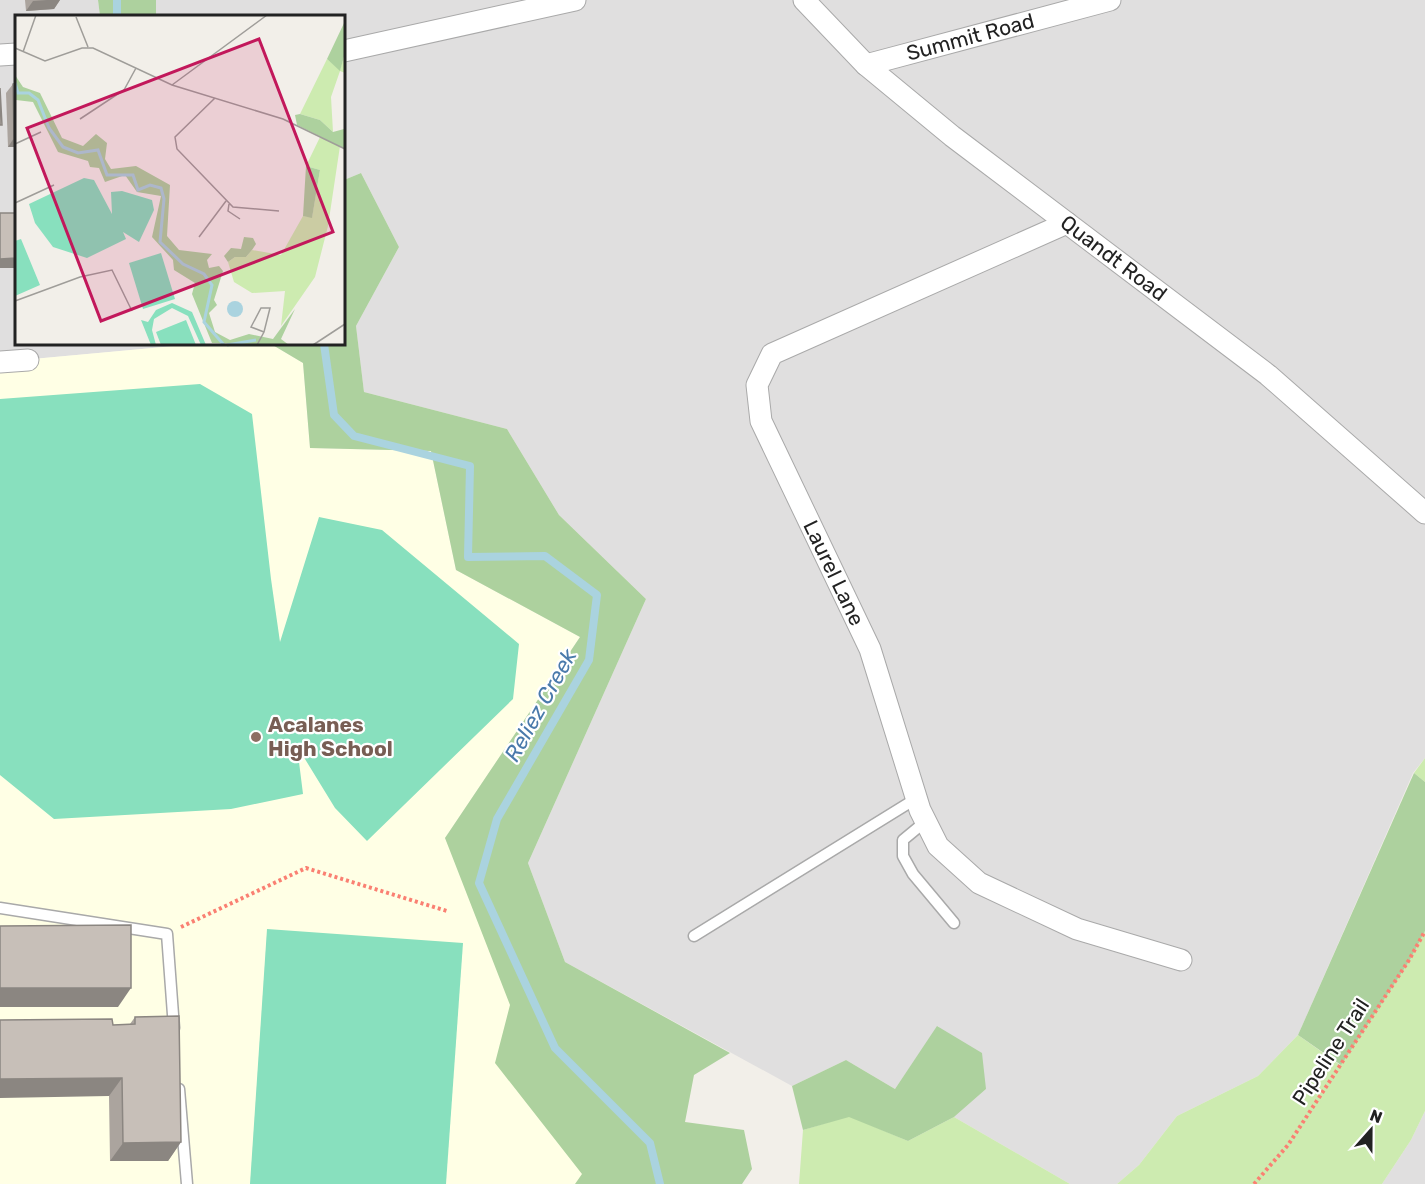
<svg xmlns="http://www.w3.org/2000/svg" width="1425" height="1184" font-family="Rubik,sans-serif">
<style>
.residential{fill:#e0dfdf}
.education{fill:#ffffe5}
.grass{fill:#cdebb0}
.forest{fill:#add19e}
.pitch{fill:#88e0be}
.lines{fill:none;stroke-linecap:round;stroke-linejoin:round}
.stream{stroke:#aad3df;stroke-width:8}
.lane-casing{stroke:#a9a9a9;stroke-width:13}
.street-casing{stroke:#a9a9a9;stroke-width:23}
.path{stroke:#fa8072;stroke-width:4;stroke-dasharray:3 3;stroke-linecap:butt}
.lane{stroke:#fff;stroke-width:10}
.street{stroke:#fff;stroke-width:21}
.wall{fill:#aba49e}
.shaded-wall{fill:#8b8681}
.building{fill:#c7bfb8;stroke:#8b8681;stroke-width:1.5}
.education-dot{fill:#8d6e63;stroke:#fff;stroke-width:2}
.labels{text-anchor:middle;stroke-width:4.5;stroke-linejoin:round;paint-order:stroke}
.street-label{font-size:21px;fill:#222;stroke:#fff}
.education-label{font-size:21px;font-weight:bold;fill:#785e54;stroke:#fff;text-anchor:start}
.water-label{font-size:22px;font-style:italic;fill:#4a7aab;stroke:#fff}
.inset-river{fill:none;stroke:#aad3df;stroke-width:3}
.inset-road{fill:none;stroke:#9f9d99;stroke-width:1.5}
.view{fill:#c2185b;fill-opacity:0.15;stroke:#c2185b;stroke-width:3}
.inset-edge{fill:none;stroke:#222;stroke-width:3}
</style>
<rect width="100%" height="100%" fill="#f2efe9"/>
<g class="residential">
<path d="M 0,0 L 98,0 L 100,16 L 16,16 L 16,344 L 196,344 L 0,362 Z"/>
<path d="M 156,0 L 1425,0 L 1425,758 L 1413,773 L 1298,1035 L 1258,1076 L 1177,1116 L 1139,1165 L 1117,1184 L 1070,1184 L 954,1117 L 986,1089 L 938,1026 L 895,1089 L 846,1060 L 792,1086 L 565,962 L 528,863 L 646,599 L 559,515 L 507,429 L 364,392 L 356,326 L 399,247 L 361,173 L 344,180 L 344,16 L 156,16 Z"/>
<path d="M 1425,1111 L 1425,1184 L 1382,1184 L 1411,1140 Z"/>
</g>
<path class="education" d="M 196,344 L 271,344 L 303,363 L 310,448 L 431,451 L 456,570 L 580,637 L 445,838 L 603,1184 L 0,1184 L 0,362 Z"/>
<g class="grass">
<path d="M 1425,758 L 1425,782 L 1414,773 Z"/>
<path d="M 1425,931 L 1425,1111 L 1411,1140 L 1382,1184 L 1117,1184 L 1139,1165 L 1177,1116 L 1258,1076 L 1298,1035 L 1340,1065 L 1410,960 Z"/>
<path d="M 849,1116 L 908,1141 L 954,1117 L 1070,1184 L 799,1184 L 803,1130 Z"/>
</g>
<g class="forest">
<path d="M 98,0 L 156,0 L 156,16 L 100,16 Z"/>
<path d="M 361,173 L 399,247 L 356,326 L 364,392 L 507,429 L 559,515 L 646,599 L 528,863 L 565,962 L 730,1053 L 694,1075 L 685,1122 L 744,1130 L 752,1169 L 742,1184 L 575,1184 L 582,1174 L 495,1063 L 510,1005 L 445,838 L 580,637 L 456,570 L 431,451 L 310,448 L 303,363 L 271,344 L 344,344 L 344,180 Z"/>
<path d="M 1414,773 L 1425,782 L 1425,931 L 1410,960 L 1341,1065 L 1298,1035 Z"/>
<path d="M 937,1026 L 982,1053 L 986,1089 L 954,1117 L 908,1141 L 849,1117 L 803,1130 L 792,1086 L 846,1060 L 895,1089 Z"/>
</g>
<g class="pitch">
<path d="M 200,384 L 252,414 L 271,579 L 280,642 L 319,517 L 382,530 L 519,644 L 513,699 L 367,841 L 335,808 L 297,746 L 303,794 L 231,809 L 54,819 L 0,775 L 0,399 Z"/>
<path d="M 267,929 L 463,943 L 446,1184 L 250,1184 Z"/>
</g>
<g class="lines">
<g class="stream">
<path d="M 117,0 L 117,16"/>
<path d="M 324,344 L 334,415 L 354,436 L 470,466 L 468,557 L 545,556 L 597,595 L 589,660 L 497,819 L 479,883 L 555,1048 L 650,1143 L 660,1184"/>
</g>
<defs>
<g id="lane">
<path d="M 926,821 L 903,840 L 903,856 L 913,874 L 954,923"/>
<path d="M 0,908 L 167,934 L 174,1028"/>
<path d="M 694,936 L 917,798"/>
<path d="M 179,1089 L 187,1184"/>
</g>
<g id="street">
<path id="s1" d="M 804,0 L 866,65 L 952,136 L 1268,375 L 1425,513"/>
<path d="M 344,51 L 575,0"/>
<path d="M 0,55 L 16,54"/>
<path id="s2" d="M 866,65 L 1110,0"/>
<path id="s3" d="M 1067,223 L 772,354 L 757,385 L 761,421 L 870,649 L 920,810 L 938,846 L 979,883 L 1077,929 L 1181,960"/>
<path d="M 0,362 L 28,360"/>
</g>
</defs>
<use href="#lane" class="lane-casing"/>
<use href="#street" class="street-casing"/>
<g class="path">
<path d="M 181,927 L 306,868 L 447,911"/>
<path d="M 1254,1184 L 1288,1145 L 1409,960 L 1425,931"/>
</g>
<use href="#lane" class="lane"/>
<use href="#street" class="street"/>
</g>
<g class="wall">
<path d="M 25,0 L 60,0 L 54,9 L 26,11 Z"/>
<path d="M 13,84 L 16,147 L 8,147 L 6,93 Z"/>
<path d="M 135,1017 L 181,1142 L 168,1161 L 110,1161 L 109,1096 L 113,1025 L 130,1024 Z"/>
</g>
<g class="shaded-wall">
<path d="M 47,0 L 60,0 L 54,9 L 26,11 L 33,1 Z"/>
<path d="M 14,138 L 16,138 L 16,147 L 8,147 Z"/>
<path d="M 16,258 L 16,268 L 0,268 L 0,259 Z"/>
<path d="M 0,988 L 131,988 L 118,1007 L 0,1007 Z"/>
<path d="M 122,1078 L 109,1096 L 0,1098 L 0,1079 Z"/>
<path d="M 181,1142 L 168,1161 L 110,1161 L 123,1143 Z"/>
</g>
<g class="building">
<path d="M 16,83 L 16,138 L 14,138 L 13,84 Z"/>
<path d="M 0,88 L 2,125 L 0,125 Z"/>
<path d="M 0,213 L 16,213 L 16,258 L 0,259 Z"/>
<path d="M 131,925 L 131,988 L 0,988 L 0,926 Z"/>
<path d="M 179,1016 L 181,1142 L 123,1143 L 122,1078 L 0,1079 L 0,1020 L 112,1019 L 113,1025 L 135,1024 L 135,1017 Z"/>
</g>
<circle class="education-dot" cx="256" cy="737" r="6"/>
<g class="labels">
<g class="street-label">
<text dy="7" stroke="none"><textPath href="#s2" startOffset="108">Summit Road</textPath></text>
<text dy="7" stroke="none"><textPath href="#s1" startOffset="404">Quandt Road</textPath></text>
<text dy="7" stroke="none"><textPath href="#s3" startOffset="562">Laurel Lane</textPath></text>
<text transform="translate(1331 1052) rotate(-57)" y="7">Pipeline Trail</text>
</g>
<g class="education-label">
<text x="268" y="732">Acalanes<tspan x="268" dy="24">High School</tspan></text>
</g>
<g class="water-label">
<text transform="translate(540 705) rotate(-61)" y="8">Reliez Creek</text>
</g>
</g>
<g transform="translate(15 15)">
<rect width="330" height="330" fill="#f2efe9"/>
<path d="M 330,38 L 330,58 L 325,56 L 316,82 L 318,117 L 305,105 L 285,99 L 312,44 L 325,55 ZM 306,120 L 325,131 L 313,211 L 300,262 L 266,311 L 270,276 L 237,278 L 219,267 L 213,247 L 220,242 L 231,242 L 237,235 L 266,240 L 288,201 L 297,202 L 305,155 L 291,151 Z" fill="#cdebb0"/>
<path d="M 330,6 L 330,38 L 325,56 L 312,44 ZM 0,60 L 8,72 L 25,78 L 47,123 L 68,131 L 81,119 L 92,128 L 90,144 L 96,154 L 121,151 L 155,170 L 152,221 L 164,235 L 197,239 L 192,245 L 194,253 L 204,251 L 208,256 L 199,285 L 202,290 L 194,298 L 200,317 L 215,325 L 234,319 L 258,324 L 280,294 L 266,324 L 274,330 L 197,328 L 177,279 L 180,268 L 159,255 L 158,245 L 137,222 L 146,181 L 122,177 L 110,160 L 90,167 L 84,153 L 75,152 L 73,146 L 43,137 L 18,87 L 1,85 ZM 285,99 L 305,105 L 318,117 L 329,114 L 330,134 L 282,110 L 280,100 ZM 291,151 L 305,155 L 297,203 L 288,201 ZM 229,222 L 238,223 L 241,229 L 237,235 L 231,242 L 220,242 L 213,247 L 209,241 L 216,233 L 226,234 Z" fill="#add19e"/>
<path d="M 69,163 L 79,165 L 97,199 L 96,177 L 107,176 L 137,185 L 139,195 L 124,227 L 108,217 L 111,224 L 72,243 L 38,232 L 20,208 L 14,189 ZM 6,224 L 25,270 L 0,281 L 0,226 ZM 146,238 L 160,284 L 128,294 L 114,248 ZM 157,288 L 177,297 L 191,330 L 186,330 L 173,301 L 157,293 L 139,304 L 137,315 L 141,330 L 136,330 L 126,305 L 133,307 L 141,295 ZM 171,305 L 181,330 L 146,330 L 141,317 Z" fill="#88e0be"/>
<path d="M212 294a8 8 0 1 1 16 0a8 8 0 1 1-16 0Z" fill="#aad3df"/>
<path class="inset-river" d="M 0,68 L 3,78 L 14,78 L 23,85 L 34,113 L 48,132 L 63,138 L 83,135 L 92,160 L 118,160 L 123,175 L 135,170 L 146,173 L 149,184 L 145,227 L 168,249 L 189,259 L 197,270 L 189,307 L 209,330M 212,330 L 241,325"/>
<path class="inset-road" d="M 61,2 L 73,32M 0,33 L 30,46 L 67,33 L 78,33 L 157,70 L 268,104 L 330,134M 8,37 L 21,0M 157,70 L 252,0M 200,83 L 160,122 L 162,134 L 218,192 L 264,196M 65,104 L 109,75 L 121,53M 0,129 L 26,117M 0,188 L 39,170M 214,189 L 213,196 L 225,204M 184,222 L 211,186M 0,286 L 65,262 L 97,255 L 117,296M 242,330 L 249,317 L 255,293 L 246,293 L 236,312 L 249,317M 298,330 L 330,309"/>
<path class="view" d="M 244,24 L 318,217 L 86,306 L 12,113 Z"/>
<rect width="330" height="330" class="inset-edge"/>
</g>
<g transform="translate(1371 1130) rotate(21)" stroke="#ffffff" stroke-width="4.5" paint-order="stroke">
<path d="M0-4.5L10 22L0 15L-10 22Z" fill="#222222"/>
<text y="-9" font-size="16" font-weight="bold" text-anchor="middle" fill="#222222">N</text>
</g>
</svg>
